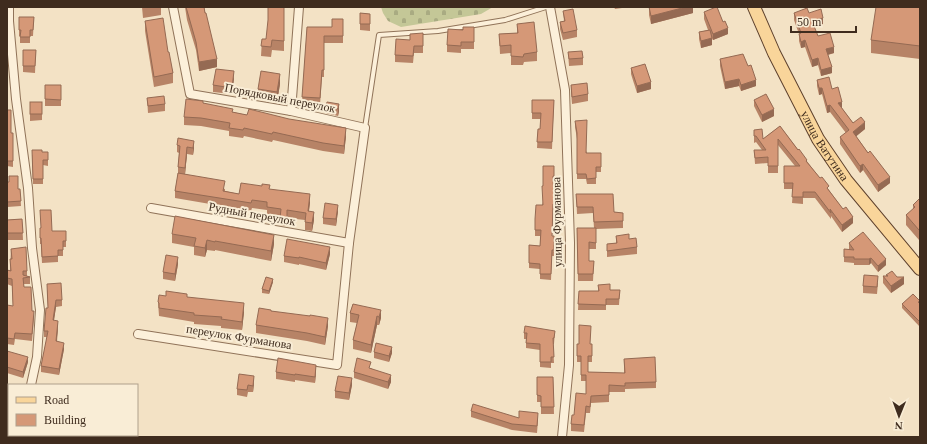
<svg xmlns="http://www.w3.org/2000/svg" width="927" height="444" font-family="Georgia,serif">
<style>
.cemetery{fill:url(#cemetery-stones)}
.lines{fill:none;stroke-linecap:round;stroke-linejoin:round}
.service-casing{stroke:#907359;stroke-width:6}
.minor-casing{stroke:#907359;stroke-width:10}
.primary-casing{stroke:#5e412d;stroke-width:14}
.service{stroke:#fcf0da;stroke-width:4}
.minor{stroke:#fcf0da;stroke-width:8}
.primary{stroke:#f9d59a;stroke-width:12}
.wall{fill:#b78366}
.shaded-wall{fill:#956a53}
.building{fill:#d59877;stroke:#956a53}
.labels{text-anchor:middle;stroke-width:4;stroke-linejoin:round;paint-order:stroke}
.street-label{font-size:12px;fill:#3f2c1e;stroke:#f9edd6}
</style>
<defs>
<pattern id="cemetery-stones" width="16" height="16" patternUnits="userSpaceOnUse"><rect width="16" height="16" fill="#c4c797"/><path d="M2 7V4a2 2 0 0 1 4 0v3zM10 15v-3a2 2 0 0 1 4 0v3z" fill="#a9ab82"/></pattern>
</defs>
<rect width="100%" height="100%" fill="#f3e2c5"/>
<path class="cemetery" d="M 381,7 L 493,7 L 481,14 L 401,27 L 388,21 L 383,13 Z"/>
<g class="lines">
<defs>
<path id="service" d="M 365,128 L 379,35 L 438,31 L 505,20 L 546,7"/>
<g id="minor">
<path d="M 9,7 L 9,21 L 16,99 L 28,188 L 32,248 L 40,310 L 37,357 L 31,385"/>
<path d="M 550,7 L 565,90 L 570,243 L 569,365 L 562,437"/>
<path d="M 291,111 L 299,7"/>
<path d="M 151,208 L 349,243"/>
<path d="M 138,334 L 337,365 L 349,243 L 365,128 L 291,111 L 190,94 L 173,7"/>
<path d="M 19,437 L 19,435"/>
</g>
<g id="primary">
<path id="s1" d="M 754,7 L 774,53 L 818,139 L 846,180 L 920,269"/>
</g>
</defs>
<use href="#service" class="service-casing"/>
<use href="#minor" class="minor-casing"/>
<use href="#primary" class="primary-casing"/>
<use href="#service" class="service"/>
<use href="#minor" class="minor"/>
<use href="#primary" class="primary"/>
</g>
<g class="wall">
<path d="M 142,7 L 161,7 L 161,15 L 143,18 Z"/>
<path d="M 185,7 L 204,7 L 217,67 L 199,71 L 196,50 L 187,20 Z"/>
<path d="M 284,7 L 284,51 L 272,50 L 271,57 L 261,56 L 262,39 L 266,39 Z"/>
<path d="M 614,7 L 622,7 L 622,8 L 615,9 Z"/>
<path d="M 649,7 L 696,7 L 693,8 L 693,13 L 651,24 L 649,15 Z"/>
<path d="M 920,7 L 920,59 L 871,53 L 871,40 Z"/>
<path d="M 563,11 L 577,30 L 577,37 L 563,40 L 560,29 L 560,22 L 564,21 Z"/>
<path d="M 704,12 L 728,34 L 713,40 L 712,39 L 712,45 L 701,48 L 699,39 L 699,32 L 708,30 L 704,19 Z"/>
<path d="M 360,13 L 370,14 L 370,31 L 360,30 Z"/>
<path d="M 794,13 L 809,13 L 823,24 L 814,27 L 818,36 L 834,53 L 828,55 L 832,73 L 821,76 L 818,65 L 812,67 L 805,47 L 801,48 L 799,41 L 799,34 L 794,20 Z"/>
<path d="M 19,17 L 34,17 L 33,36 L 30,36 L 30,43 L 20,43 L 20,36 L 19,36 Z"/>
<path d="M 343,19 L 343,43 L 324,43 L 324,77 L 322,77 L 320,105 L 302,104 L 307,27 L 332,27 Z"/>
<path d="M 145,21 L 168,52 L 173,73 L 173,83 L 154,87 L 145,31 Z"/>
<path d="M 517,24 L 537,52 L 537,61 L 524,62 L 523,65 L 511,65 L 511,53 L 500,54 L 499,34 L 517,33 Z"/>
<path d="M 474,27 L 474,49 L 461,49 L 461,53 L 447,52 L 447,45 L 463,30 Z"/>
<path d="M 423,33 L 423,53 L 414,53 L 413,63 L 395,62 L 395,55 L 410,40 Z"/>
<path d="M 23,50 L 36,50 L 35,73 L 23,72 Z"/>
<path d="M 568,52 L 583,58 L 583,65 L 569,66 Z"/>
<path d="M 720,59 L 756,86 L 741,91 L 739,86 L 725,89 L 720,66 Z"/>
<path d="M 631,68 L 651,89 L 637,93 L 631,74 Z"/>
<path d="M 234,78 L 232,94 L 213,92 L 213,85 Z"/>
<path d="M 817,80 L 832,89 L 842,108 L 853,123 L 865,129 L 856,136 L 890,183 L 878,192 L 863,170 L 860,173 L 840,144 L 840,137 L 846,133 L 830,112 L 827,113 L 822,94 L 819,95 L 817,86 Z"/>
<path d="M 280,84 L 277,102 L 258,99 L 258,89 Z"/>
<rect x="45" y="85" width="16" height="21"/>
<path d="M 571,85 L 588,94 L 588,101 L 572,104 L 571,92 Z"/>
<path d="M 147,98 L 165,104 L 165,111 L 148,113 Z"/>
<path d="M 532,100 L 554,100 L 552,149 L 537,148 L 538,129 L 540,129 L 541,119 L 532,119 Z"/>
<path d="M 754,100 L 774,116 L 762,122 L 754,106 Z"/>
<path d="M 30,102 L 42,102 L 42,120 L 30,121 Z"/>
<path d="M 203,103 L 233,112 L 346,136 L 344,154 L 323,151 L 273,140 L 272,142 L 244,136 L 243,138 L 229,136 L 229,131 L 201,126 L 184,125 L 184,117 Z"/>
<path d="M 339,104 L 339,111 L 338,116 L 326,113 L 326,107 Z"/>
<path d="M 7,110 L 11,133 L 13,133 L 13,167 L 7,166 Z"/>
<path d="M 575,121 L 587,153 L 601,153 L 601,172 L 596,172 L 596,184 L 587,184 L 586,179 L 577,179 L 577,139 L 575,127 Z"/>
<path d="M 780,126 L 829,190 L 853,223 L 842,232 L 831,216 L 831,219 L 815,198 L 803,198 L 803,204 L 792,203 L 793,189 L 784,189 L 784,166 L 795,166 L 778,145 L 778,173 L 768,173 L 768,163 L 755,164 L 754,150 L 762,150 L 756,142 L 754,143 L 754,130 L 763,139 Z"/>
<path d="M 177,145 L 194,148 L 193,155 L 187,154 L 185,174 L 225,189 L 225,191 L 239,194 L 270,190 L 310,202 L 309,211 L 314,220 L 312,231 L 305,230 L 305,220 L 287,218 L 287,226 L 280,225 L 280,216 L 267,215 L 267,210 L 252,208 L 251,211 L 175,198 L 175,191 L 178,173 L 178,167 L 179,153 L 177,152 Z"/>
<path d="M 42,152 L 48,158 L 48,166 L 43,165 L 43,184 L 33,184 L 32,155 Z"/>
<path d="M 554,166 L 554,182 L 553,182 L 554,209 L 553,209 L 552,236 L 554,236 L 554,256 L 552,256 L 551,280 L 540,279 L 540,269 L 529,268 L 529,245 L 540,246 L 540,236 L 535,236 L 535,219 L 542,205 Z"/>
<path d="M 7,182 L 18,189 L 20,189 L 21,206 L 7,207 Z"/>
<path d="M 576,194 L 614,212 L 623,213 L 623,228 L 596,229 L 596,249 L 589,249 L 589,261 L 594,261 L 593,281 L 578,281 L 577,228 L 594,228 L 593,213 L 577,214 Z"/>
<path d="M 920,198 L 920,239 L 919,240 L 906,225 L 906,215 L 913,210 L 913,205 Z"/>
<path d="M 338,211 L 336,226 L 323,224 L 323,218 Z"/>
<path d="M 22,219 L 23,240 L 7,240 L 7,220 Z"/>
<path d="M 40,228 L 52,231 L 66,231 L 66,247 L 63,247 L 63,256 L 58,256 L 58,262 L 42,263 L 41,244 L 40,244 Z"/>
<path d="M 172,234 L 274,244 L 271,261 L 215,250 L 215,251 L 207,250 L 205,257 L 194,255 L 194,247 L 172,243 Z"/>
<path d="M 616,236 L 629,239 L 637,247 L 637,254 L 607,257 L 607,244 L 616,243 Z"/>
<path d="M 849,243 L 886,265 L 878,272 L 871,263 L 869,265 L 854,265 L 854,263 L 844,262 L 844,249 L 849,250 Z"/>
<path d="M 11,249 L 27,271 L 27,276 L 30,277 L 30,284 L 24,284 L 24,287 L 34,318 L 32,341 L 15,339 L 14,345 L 7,344 L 7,308 L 13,306 L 12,286 L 7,284 L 7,270 L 10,271 Z"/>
<path d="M 330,254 L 326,270 L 299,264 L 299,265 L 284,262 L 284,256 Z"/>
<path d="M 178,264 L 175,281 L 163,279 L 163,272 Z"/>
<path d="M 886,275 L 897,277 L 904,284 L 891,293 L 883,283 L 883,276 L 886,276 Z"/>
<path d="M 273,282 L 269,294 L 262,293 L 262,289 Z"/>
<path d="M 878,283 L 877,294 L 863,293 L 863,286 Z"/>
<path d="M 598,285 L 610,290 L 620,290 L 619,305 L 606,305 L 606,310 L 578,310 L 579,291 L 598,291 Z"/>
<path d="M 47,290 L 62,300 L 62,306 L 56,307 L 54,320 L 58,327 L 57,342 L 64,349 L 59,375 L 41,372 L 41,366 L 47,337 L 44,337 L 44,331 L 48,308 Z"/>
<path d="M 166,296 L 187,297 L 244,312 L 242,330 L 221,328 L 221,326 L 194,324 L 194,322 L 159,316 L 158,302 Z"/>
<path d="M 920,303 L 920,327 L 902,308 L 902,304 Z"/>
<path d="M 353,304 L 381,318 L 379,325 L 377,325 L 371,353 L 353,349 L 353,340 L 357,323 L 350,322 L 350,313 Z"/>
<path d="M 271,311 L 328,326 L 325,345 L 307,341 L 256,333 L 256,325 Z"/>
<path d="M 555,331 L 554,344 L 553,344 L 554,363 L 551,363 L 551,368 L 540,367 L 540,350 L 526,348 L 526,339 L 524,339 L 524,333 Z"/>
<path d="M 577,344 L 592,344 L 592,362 L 588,362 L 588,372 L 624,373 L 624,359 L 656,382 L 656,388 L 625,389 L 625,392 L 609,392 L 609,402 L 591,403 L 590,413 L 586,413 L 584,432 L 571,431 L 571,424 L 574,415 L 586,394 L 586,381 L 581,381 L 581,362 L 577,362 Z"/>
<path d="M 7,351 L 28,362 L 23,378 L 7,373 Z"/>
<path d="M 374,352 L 392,353 L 389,362 L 374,358 Z"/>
<path d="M 371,368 L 391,382 L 388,389 L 354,378 L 354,372 Z"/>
<path d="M 276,372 L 316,372 L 315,383 L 295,380 L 295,382 L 276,379 Z"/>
<path d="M 537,377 L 553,377 L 554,414 L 541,414 L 541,402 L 537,402 Z"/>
<path d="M 254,383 L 253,392 L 248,392 L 247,397 L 237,395 L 237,389 Z"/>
<path d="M 352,385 L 349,400 L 335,398 L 335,391 Z"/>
<path d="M 471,411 L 519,418 L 538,420 L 537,433 L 512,430 L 471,417 Z"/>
</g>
<g class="shaded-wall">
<path d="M 686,7 L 696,7 L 693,8 L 693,13 L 651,24 L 651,16 Z"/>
<path d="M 823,18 L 823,24 L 812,27 L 812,21 Z"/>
<path d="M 728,28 L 728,34 L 713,40 L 713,34 Z"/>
<path d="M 712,38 L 712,45 L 701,48 L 701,41 Z"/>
<path d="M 805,40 L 805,47 L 801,48 L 801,42 Z"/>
<path d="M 834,47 L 834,53 L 826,55 L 826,49 Z"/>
<path d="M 818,58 L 818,65 L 812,67 L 812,60 Z"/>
<path d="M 217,59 L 217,67 L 199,71 L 199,62 Z"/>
<path d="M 832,67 L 832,73 L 821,76 L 821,70 Z"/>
<path d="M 234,71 L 234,78 L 232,94 L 232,88 Z"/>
<path d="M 280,74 L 280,84 L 277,102 L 277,92 Z"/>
<path d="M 739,79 L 739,86 L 725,89 L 725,82 Z"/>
<path d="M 756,80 L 756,86 L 741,91 L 741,85 Z"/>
<path d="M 651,82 L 651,89 L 637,93 L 637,86 Z"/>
<path d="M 819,88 L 822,88 L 822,94 L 819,95 Z"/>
<path d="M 842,102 L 842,108 L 838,103 Z"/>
<path d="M 339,104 L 339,111 L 338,116 L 338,109 Z"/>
<path d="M 830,105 L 830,112 L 827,113 L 827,106 Z"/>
<path d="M 774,109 L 774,116 L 762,122 L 762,115 Z"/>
<path d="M 865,122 L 865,129 L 853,139 L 853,132 Z"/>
<path d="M 346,128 L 346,136 L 344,154 L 344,146 Z"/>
<path d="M 194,141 L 194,148 L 193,155 L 193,148 Z"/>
<path d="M 187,147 L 187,154 L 185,174 L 185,168 Z"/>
<path d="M 863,164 L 863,170 L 860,173 L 860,166 Z"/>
<path d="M 890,177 L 890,183 L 878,192 L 878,185 Z"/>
<path d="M 310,194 L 310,202 L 308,218 L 308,211 Z"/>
<path d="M 338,205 L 338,211 L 336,226 L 336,219 Z"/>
<path d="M 314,212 L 314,220 L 312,231 L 312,223 Z"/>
<path d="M 853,217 L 853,223 L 842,232 L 842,225 Z"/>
<path d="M 920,229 L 920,239 L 919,240 L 919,230 Z"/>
<path d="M 274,235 L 274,244 L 271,261 L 271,251 Z"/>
<path d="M 207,240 L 207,250 L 205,257 L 205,248 Z"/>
<path d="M 330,247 L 330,254 L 326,270 L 326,263 Z"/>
<path d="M 178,257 L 178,264 L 175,281 L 175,274 Z"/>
<path d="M 871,258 L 871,263 L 869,265 L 869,259 Z"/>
<path d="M 886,259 L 886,265 L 878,272 L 878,266 Z"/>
<path d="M 904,277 L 904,284 L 891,293 L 891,286 Z"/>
<path d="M 273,279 L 273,282 L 269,294 L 269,291 Z"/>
<path d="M 56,300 L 56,307 L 53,326 L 53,320 Z"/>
<path d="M 244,303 L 244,312 L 242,330 L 242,322 Z"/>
<path d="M 381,310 L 381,318 L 379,325 L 379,317 Z"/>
<path d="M 377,316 L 377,325 L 371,353 L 371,345 Z"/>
<path d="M 328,318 L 328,326 L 325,345 L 325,337 Z"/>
<path d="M 58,321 L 58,327 L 56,348 L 56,341 Z"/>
<path d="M 64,343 L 64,349 L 59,375 L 59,369 Z"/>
<path d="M 392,347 L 392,353 L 389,362 L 389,356 Z"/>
<path d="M 28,357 L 28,362 L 23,378 L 23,372 Z"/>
<path d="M 316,365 L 316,372 L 315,383 L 315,377 Z"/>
<path d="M 391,375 L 391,382 L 388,389 L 388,382 Z"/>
<path d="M 254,376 L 254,383 L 253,392 L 253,386 Z"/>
<path d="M 352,378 L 352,385 L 349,400 L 349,393 Z"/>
</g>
<g class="building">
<path d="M 186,7 L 204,7 L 205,13 L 206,13 L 217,59 L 199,62 L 196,42 Z"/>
<path d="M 268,7 L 284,7 L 284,41 L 272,40 L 271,47 L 261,46 L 262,39 L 266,39 L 268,20 Z"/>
<path d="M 649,7 L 686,7 L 651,16 Z"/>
<path d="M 716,7 L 717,7 L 723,22 L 725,21 L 728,28 L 713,34 L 704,12 Z"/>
<path d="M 876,7 L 920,7 L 920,46 L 871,40 Z"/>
<path d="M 807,8 L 809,13 L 821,9 L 823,18 L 812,21 L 818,36 L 830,33 L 834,47 L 826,49 L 832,67 L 821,70 L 818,58 L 812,60 L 805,40 L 801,42 L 799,34 L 801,33 L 794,13 Z"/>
<path d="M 573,9 L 577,30 L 563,33 L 560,22 L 565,21 L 563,11 Z"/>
<path d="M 360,13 L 370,14 L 370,24 L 360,24 Z"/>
<path d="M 19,17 L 34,17 L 33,30 L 30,30 L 30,37 L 20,37 L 21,30 L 19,30 Z"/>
<path d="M 163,18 L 168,52 L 169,52 L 173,73 L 154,77 L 145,21 Z"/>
<path d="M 332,19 L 343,19 L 343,36 L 324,36 L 324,70 L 322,70 L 320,98 L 302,97 L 307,27 L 332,27 Z"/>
<path d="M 534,22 L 537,52 L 524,54 L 523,57 L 511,56 L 511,45 L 500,46 L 499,34 L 518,33 L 517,24 Z"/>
<path d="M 463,27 L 474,27 L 474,42 L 461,42 L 461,46 L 447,45 L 448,29 L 463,30 Z"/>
<path d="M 710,30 L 712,38 L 701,41 L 699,32 Z"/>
<path d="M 423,33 L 423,46 L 414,46 L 413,56 L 395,55 L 396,39 L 410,40 L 410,34 Z"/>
<path d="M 23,50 L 36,50 L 35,66 L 23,66 Z"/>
<path d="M 582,51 L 583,58 L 569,59 L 568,52 Z"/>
<path d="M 743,54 L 748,66 L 751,65 L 756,80 L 741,85 L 739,79 L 725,82 L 720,59 Z"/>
<path d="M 645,64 L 651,82 L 637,86 L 631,68 Z"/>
<path d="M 216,69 L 234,71 L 232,88 L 213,85 Z"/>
<path d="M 261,71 L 280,74 L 277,92 L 258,89 Z"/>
<path d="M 829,77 L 832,89 L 838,87 L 842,102 L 838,103 L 853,123 L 861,117 L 865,122 L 853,132 L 868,153 L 870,151 L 890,177 L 878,185 L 863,164 L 860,166 L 840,137 L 849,130 L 830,105 L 827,106 L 822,88 L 819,88 L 817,80 Z"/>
<path d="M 587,83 L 588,94 L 572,97 L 571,85 Z"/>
<path d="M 45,85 L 61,85 L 61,100 L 45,99 Z"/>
<path d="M 766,94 L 774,109 L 762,115 L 754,100 Z"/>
<path d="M 164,96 L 165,104 L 148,106 L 147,98 Z"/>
<path d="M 186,99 L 203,101 L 203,103 L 233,109 L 232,112 L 247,115 L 249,109 L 289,119 L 346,128 L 344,146 L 323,143 L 273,132 L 272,134 L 244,128 L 243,130 L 229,128 L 230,123 L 201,118 L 184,117 Z"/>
<path d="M 532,100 L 554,100 L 552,142 L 537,142 L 538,129 L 540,129 L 541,113 L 532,113 Z"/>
<rect x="30" y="102" width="12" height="12"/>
<path d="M 327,102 L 339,104 L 338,109 L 326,107 Z"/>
<path d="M 7,110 L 11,110 L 11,133 L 13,133 L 13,161 L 7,161 Z"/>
<path d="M 587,120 L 586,153 L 601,153 L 601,167 L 596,167 L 596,178 L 587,179 L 586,174 L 577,174 L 577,133 L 575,121 Z"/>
<path d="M 780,126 L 798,150 L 799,149 L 807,160 L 806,161 L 820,178 L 822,177 L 829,186 L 827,188 L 843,209 L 846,207 L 853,217 L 842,225 L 830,209 L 831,213 L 815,192 L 803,192 L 803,197 L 792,197 L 793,183 L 784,183 L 784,166 L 800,166 L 778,139 L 778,166 L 768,166 L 768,157 L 755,158 L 754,150 L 766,150 L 756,136 L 754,136 L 754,130 L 762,129 L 763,139 Z"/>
<path d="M 178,138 L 194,141 L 193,148 L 187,147 L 185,168 L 178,167 L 180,146 L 177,145 Z"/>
<path d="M 32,150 L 42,150 L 42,152 L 48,152 L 48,160 L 43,160 L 43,179 L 33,179 Z"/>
<path d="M 543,166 L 554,166 L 554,176 L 553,176 L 554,204 L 553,204 L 552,236 L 554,236 L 554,250 L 552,250 L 551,274 L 540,274 L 540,264 L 529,263 L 529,245 L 540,246 L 541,230 L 535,230 L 535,219 L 536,205 L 543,205 L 542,186 L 543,186 Z"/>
<path d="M 178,173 L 225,181 L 223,191 L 239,194 L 241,183 L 262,186 L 262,184 L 270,185 L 269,189 L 310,194 L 308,211 L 314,212 L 312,223 L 305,222 L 306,213 L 287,210 L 287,219 L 280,218 L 281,209 L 267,207 L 267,202 L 252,200 L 251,203 L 175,191 Z"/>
<path d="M 9,176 L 18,176 L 18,189 L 20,189 L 21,201 L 7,202 L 7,182 L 9,182 Z"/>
<path d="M 576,194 L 613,194 L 614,212 L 623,213 L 623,221 L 594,222 L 593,207 L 577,207 Z"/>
<path d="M 920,198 L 920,229 L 919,230 L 906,215 L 915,207 L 913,205 Z"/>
<path d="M 325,203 L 338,205 L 336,219 L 323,218 Z"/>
<path d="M 40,210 L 51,210 L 52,231 L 66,231 L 66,241 L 63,241 L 63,250 L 58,250 L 58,256 L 42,257 L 41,238 L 40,238 L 40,228 L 41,228 Z"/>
<path d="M 175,216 L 274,235 L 271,251 L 215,241 L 215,242 L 207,240 L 205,248 L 194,246 L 196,238 L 172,234 Z"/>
<path d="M 22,219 L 23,233 L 7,233 L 7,220 Z"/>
<path d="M 577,228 L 596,228 L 596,243 L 589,242 L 589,261 L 594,261 L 593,274 L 578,274 Z"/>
<path d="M 863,232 L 886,259 L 878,266 L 871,258 L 869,259 L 854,259 L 854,257 L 844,257 L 844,249 L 854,250 L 849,243 Z"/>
<path d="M 629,234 L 629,239 L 636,238 L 637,247 L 607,251 L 607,244 L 617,243 L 616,236 Z"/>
<path d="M 287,239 L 330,247 L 326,263 L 299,257 L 299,258 L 284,256 Z"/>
<path d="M 26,247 L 27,271 L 23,271 L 23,275 L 30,277 L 23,278 L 24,287 L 31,287 L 32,311 L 34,311 L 32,334 L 15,333 L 14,339 L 7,338 L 7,305 L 13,306 L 12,279 L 7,278 L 7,270 L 11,271 L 10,259 L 12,259 L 11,249 Z"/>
<path d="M 166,255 L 178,257 L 175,274 L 163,272 Z"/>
<path d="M 892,271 L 897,277 L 904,277 L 891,286 L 883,276 L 888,276 L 886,275 Z"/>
<path d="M 864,275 L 878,276 L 877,287 L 863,286 Z"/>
<path d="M 266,277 L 273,279 L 269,291 L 262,289 Z"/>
<path d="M 61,283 L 62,300 L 56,300 L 53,320 L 58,321 L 56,341 L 64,343 L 59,369 L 41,366 L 48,331 L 44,331 L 46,308 L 48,308 L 47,284 Z"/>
<path d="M 610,284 L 610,290 L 620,290 L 619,299 L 606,299 L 606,305 L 578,304 L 579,291 L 599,291 L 598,285 Z"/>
<path d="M 166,291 L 187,294 L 187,297 L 244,303 L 242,322 L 221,319 L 222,317 L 194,315 L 194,313 L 159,308 L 159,303 L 158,302 L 159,295 L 166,296 Z"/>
<path d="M 913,294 L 920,301 L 918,302 L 920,304 L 920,322 L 902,304 Z"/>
<path d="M 353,304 L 381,310 L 379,317 L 377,316 L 371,345 L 353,340 L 359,315 L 350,313 Z"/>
<path d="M 259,308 L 271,310 L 271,311 L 310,316 L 310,315 L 328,318 L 325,337 L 307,333 L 256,325 Z"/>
<path d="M 579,325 L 591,326 L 590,344 L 592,344 L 592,356 L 588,356 L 588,372 L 625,373 L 624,359 L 655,357 L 656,382 L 625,383 L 625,386 L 609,385 L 609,395 L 591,396 L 590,407 L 586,406 L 584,425 L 571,424 L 572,415 L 574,415 L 576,393 L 586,394 L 586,375 L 581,375 L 581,356 L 577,356 L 577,344 L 579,344 Z"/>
<path d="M 525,326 L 555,331 L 554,338 L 553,338 L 554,357 L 551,357 L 551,362 L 540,362 L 540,344 L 526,343 L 527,333 L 524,333 Z"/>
<path d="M 376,343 L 392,347 L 389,356 L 374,352 Z"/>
<path d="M 7,351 L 28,357 L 23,372 L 7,367 Z"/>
<path d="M 278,358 L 316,365 L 315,377 L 295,374 L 295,375 L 276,372 Z"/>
<path d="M 357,358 L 371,362 L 369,368 L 391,375 L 388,382 L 354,372 Z"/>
<path d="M 239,374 L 254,376 L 253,386 L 248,385 L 247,390 L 237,389 Z"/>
<path d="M 338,376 L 352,378 L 349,393 L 335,391 Z"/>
<path d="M 537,377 L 553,377 L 554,407 L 541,407 L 541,396 L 537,395 Z"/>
<path d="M 7,393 L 9,394 L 9,393 L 9,433 L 8,437 L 7,437 Z"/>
<path d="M 473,404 L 519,418 L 519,411 L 538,413 L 537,426 L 512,424 L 471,411 Z"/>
</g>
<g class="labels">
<g class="street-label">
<text transform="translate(280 98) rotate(11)" y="4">Порядковый переулок</text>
<text dy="4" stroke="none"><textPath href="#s1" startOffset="156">улица Ватутина</textPath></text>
<text transform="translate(252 214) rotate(10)" y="4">Рудный переулок</text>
<text transform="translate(557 222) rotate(-91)" y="4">улица Фурманова</text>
<text transform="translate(239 337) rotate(9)" y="4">переулок Фурманова</text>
</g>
</g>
<rect width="927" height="444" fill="none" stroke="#3f2c1e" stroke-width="16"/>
<rect x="8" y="384" width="130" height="52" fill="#f9edd6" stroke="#afa08c"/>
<rect x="16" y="397" width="20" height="6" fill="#f9d59a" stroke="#afa08c"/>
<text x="44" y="404" font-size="12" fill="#3f2c1e">Road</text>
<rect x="16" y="414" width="20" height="12" fill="#d59877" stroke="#afa08c"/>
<text x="44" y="424" font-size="12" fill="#3f2c1e">Building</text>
<g transform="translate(899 416) rotate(181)" stroke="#f9edd6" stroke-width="3" paint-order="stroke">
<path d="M0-3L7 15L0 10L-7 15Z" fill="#3f2c1e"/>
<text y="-6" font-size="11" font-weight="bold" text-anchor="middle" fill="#3f2c1e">N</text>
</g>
<path d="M791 26v6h65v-6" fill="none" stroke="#3f2c1e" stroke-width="2"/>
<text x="797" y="26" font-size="12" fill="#3f2c1e" stroke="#f9edd6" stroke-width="3" paint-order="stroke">50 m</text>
</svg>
